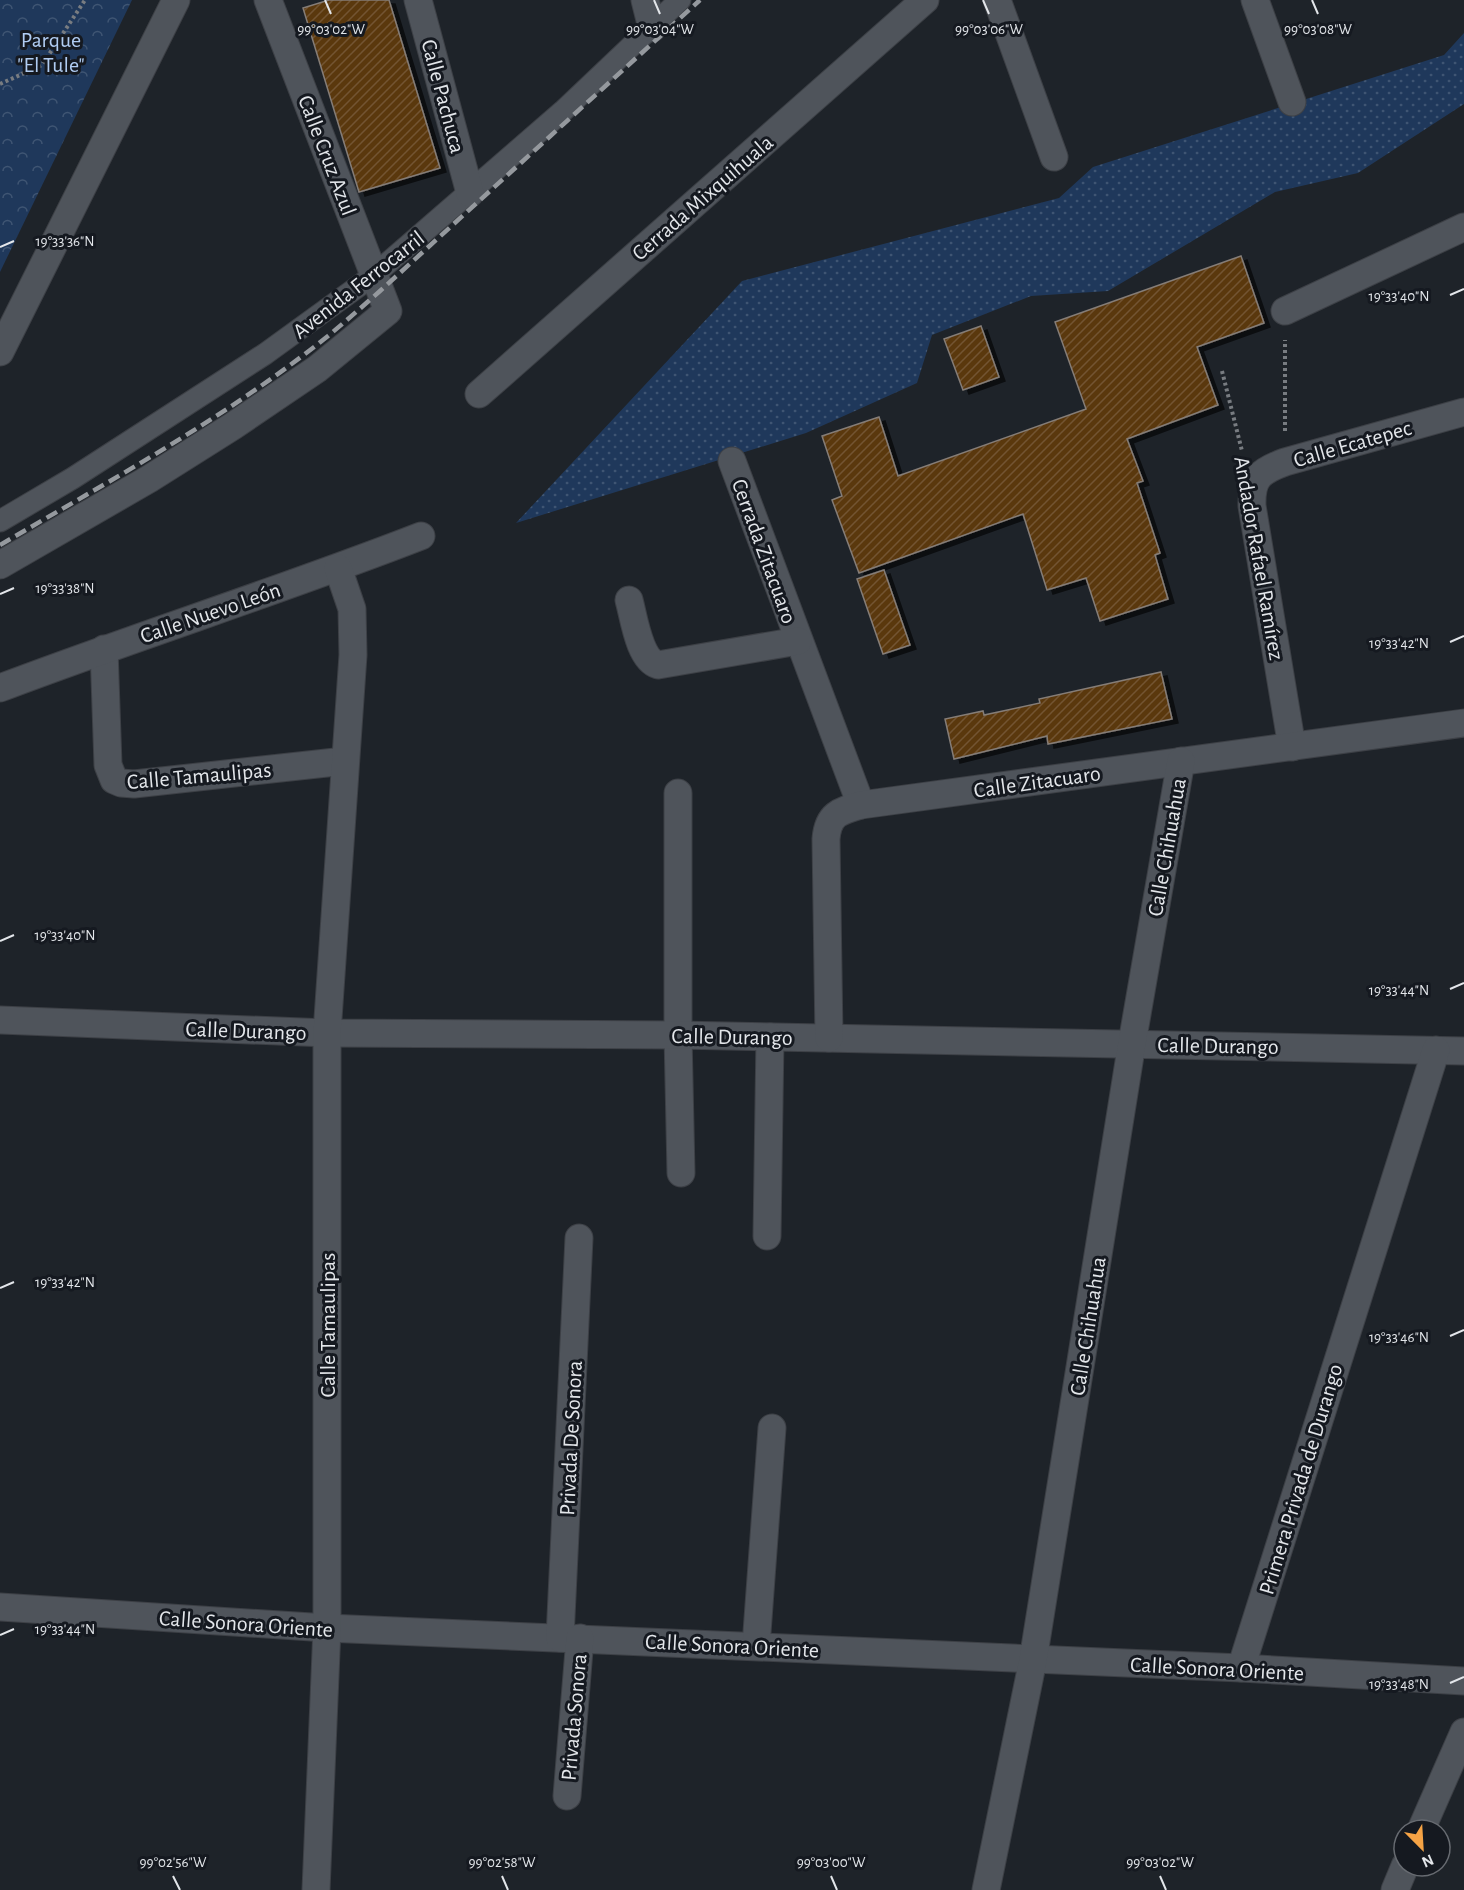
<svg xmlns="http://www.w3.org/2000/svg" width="1464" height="1890" font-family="'Alegreya Sans',sans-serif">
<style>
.grass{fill:url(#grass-dots)}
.park{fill:url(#park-crowns)}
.building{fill:url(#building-hatch);stroke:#857d77;stroke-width:1.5;filter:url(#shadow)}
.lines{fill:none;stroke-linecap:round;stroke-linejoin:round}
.pedestrian-casing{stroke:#3d4046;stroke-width:23}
.minor-casing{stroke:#3d4046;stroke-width:29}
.path{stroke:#787c81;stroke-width:4;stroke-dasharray:3 3;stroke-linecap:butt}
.pedestrian{stroke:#4f545b;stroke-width:21}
.minor{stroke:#4f545b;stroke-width:27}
.rail{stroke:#95999e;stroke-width:4.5;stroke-dasharray:12 6;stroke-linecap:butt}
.ticks{fill:none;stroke:#e3e6ea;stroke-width:2}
.labels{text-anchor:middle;stroke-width:6;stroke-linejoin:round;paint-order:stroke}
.park-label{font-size:22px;fill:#b0ccf2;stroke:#151920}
.street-label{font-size:22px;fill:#e3e6ea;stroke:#151920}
.ticks-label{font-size:15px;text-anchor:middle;fill:#e3e6ea;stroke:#151920;stroke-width:6;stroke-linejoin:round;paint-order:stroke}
</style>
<defs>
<pattern id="grass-dots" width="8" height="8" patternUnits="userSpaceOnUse" patternTransform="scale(1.5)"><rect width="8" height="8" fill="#1f385b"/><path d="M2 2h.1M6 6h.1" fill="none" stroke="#3f5573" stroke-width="1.8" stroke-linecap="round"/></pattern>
<pattern id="park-crowns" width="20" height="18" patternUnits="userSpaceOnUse" patternTransform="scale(1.5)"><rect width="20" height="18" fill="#1f385b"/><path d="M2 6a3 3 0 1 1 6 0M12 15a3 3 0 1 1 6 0" fill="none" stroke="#3f5573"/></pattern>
<pattern id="building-hatch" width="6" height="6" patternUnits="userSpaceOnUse" patternTransform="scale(1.5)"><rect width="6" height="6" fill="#5a370d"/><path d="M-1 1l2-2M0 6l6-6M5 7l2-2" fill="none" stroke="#725430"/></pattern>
<filter id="shadow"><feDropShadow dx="6" dy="4" stdDeviation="0" flood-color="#0009"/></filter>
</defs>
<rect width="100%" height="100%" fill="#1e2329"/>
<path class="grass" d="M 1464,33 L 1464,104 L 1358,173 L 1275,192 L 1108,291 L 1031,296 L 932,335 L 917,383 L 806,433 L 516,523 L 742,281 L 1059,198 L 1093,167 L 1444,55 Z"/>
<path class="park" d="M 0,0 L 132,0 L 0,272 Z"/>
<g class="building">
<path d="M 329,0 L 389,0 L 440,168 L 359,192 L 303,8 Z"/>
<path d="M 1241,256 L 1264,323 L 1197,347 L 1218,405 L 1127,439 L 1143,481 L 1137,483 L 1160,553 L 1155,555 L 1168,599 L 1100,621 L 1086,578 L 1047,590 L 1023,514 L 859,573 L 832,500 L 842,496 L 822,436 L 879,417 L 898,476 L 1086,409 L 1055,322 Z"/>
<path d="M 981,326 L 999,377 L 963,390 L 944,339 Z"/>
<path d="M 884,570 L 910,645 L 883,654 L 857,579 Z"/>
<path d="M 1161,672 L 1172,719 L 1048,744 L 1047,736 L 954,759 L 945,719 L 983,711 L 984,715 L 1040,703 L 1039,699 Z"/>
</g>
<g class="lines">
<defs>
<path id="pedestrian" d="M 0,521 L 73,478 L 265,354 L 374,275 L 563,111 L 680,0"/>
<g id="minor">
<path d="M 418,0 L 470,193"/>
<path d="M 645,0 L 652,28"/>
<path d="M 997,0 L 1054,157"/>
<path d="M 1255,0 L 1292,102"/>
<path d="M 1285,311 L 1464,227"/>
<path d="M 0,352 L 176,0"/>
<path d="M 479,394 L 925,0"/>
<path d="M 732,461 L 861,805"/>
<path d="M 0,565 L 149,479 L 233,426 L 317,369 L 388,311 L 268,0"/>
<path d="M 629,600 C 634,618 639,659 658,665 L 798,641"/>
<path d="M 104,649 L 108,765 L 114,780 L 121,783 L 134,784 L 345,761"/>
<path d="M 0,688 C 140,635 282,590 421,536"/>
<path d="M 1292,747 L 1252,506 C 1251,478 1260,471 1285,462 L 1464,412"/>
<path d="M 678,793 L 678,1035 L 681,1173"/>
<path d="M 0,1020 L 327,1033 L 678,1035 L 1464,1051"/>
<path d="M 829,1038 L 826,839 C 828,814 840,811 861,805 L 1464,723"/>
<path d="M 767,1236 L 770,1037"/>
<path d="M 0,1607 L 327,1628 L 1241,1668 L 1464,1681"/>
<path d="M 560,1638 L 579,1238"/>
<path d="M 756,1646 L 772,1428"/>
<path d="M 1241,1668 L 1436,1050"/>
<path d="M 567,1796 L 580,1638"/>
<path d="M 1421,1830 L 1464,1732"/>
<path d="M 316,1890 L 327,1628 L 327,1033 L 353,655 L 352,609 L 338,568"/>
<path d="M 986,1890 L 1033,1660 L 1132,1043 L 1181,761"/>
<path d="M 1395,1890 L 1405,1866"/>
</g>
</defs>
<use href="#pedestrian" class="pedestrian-casing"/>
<use href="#minor" class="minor-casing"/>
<g class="path">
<path d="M 0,84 L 42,65 L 85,0"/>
<path d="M 1222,371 L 1242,451"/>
<path d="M 1285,431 L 1285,340"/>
</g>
<use href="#pedestrian" class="pedestrian"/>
<use href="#minor" class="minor"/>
<path class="rail" d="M 0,545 C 111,480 227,417 328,336 C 346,321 363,306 380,291 L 700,0"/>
</g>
<path class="ticks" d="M 325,0 L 331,14M 654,0 L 660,14M 983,0 L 989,14M 1312,0 L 1318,14M 0,247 L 14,241M 1450,295 L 1464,289M 0,594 L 14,588M 1450,642 L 1464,636M 0,941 L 14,935M 1450,989 L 1464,983M 0,1288 L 14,1282M 1450,1336 L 1464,1330M 0,1635 L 14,1629M 1450,1683 L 1464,1677M 173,1876 L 180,1890M 502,1876 L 508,1890M 831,1876 L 837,1890M 1160,1876 L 1166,1890"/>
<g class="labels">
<g class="park-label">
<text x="51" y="47">Parque<tspan x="51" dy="25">"El Tule"</tspan></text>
</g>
<g class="street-label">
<text transform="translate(444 96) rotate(75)" y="8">Calle Pachuca</text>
<text transform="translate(328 155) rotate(69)" y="8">Calle Cruz Azul</text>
<text transform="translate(702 197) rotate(-41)" y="8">Cerrada Mixquihuala</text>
<text transform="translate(358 284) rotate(-38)" y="8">Avenida Ferrocarril</text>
<text transform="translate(1352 443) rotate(-16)" y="8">Calle Ecatepec</text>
<text transform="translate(765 551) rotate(70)" y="8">Cerrada Zitacuaro</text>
<text transform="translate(1260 558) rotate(80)" y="8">Andador Rafael Ramírez</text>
<text transform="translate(210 612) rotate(-19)" y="8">Calle Nuevo León</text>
<text transform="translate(199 775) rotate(-5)" y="8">Calle Tamaulipas</text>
<text transform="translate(1037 781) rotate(-8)" y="8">Calle Zitacuaro</text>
<text transform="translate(1166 847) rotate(-80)" y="8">Calle Chihuahua</text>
<text transform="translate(246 1030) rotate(2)" y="8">Calle Durango</text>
<text transform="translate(732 1036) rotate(1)" y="8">Calle Durango</text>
<text transform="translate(1218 1045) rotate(1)" y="8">Calle Durango</text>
<text transform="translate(327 1325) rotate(-90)" y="8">Calle Tamaulipas</text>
<text transform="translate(1087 1326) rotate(-81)" y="8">Calle Chihuahua</text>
<text transform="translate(570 1438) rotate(-87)" y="8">Privada De Sonora</text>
<text transform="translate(1300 1479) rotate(-73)" y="8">Primera Privada de Durango</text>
<text transform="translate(246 1623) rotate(4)" y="8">Calle Sonora Oriente</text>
<text transform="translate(732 1645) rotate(3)" y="8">Calle Sonora Oriente</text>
<text transform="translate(1217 1668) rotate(3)" y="8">Calle Sonora Oriente</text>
<text transform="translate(573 1717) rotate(-85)" y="8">Privada Sonora</text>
</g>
</g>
<g class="ticks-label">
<text x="331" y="34">99°03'02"W</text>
<text x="660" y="34">99°03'04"W</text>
<text x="989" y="34">99°03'06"W</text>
<text x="1318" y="34">99°03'08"W</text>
<text x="65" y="246">19°33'36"N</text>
<text x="1399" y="301">19°33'40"N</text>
<text x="65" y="593">19°33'38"N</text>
<text x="1399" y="648">19°33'42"N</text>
<text x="65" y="940">19°33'40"N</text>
<text x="1399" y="995">19°33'44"N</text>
<text x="65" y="1287">19°33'42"N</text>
<text x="1399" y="1342">19°33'46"N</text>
<text x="65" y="1634">19°33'44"N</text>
<text x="1399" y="1689">19°33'48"N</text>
<text x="173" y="1867">99°02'56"W</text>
<text x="502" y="1867">99°02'58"W</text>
<text x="831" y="1867">99°03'00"W</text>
<text x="1160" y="1867">99°03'02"W</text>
</g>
<g transform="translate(1422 1848) rotate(156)"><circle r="28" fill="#151920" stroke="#676b71" stroke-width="1.5"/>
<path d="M0-4.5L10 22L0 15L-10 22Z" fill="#f5a345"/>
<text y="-9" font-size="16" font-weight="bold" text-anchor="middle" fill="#e3e6ea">N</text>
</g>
</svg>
